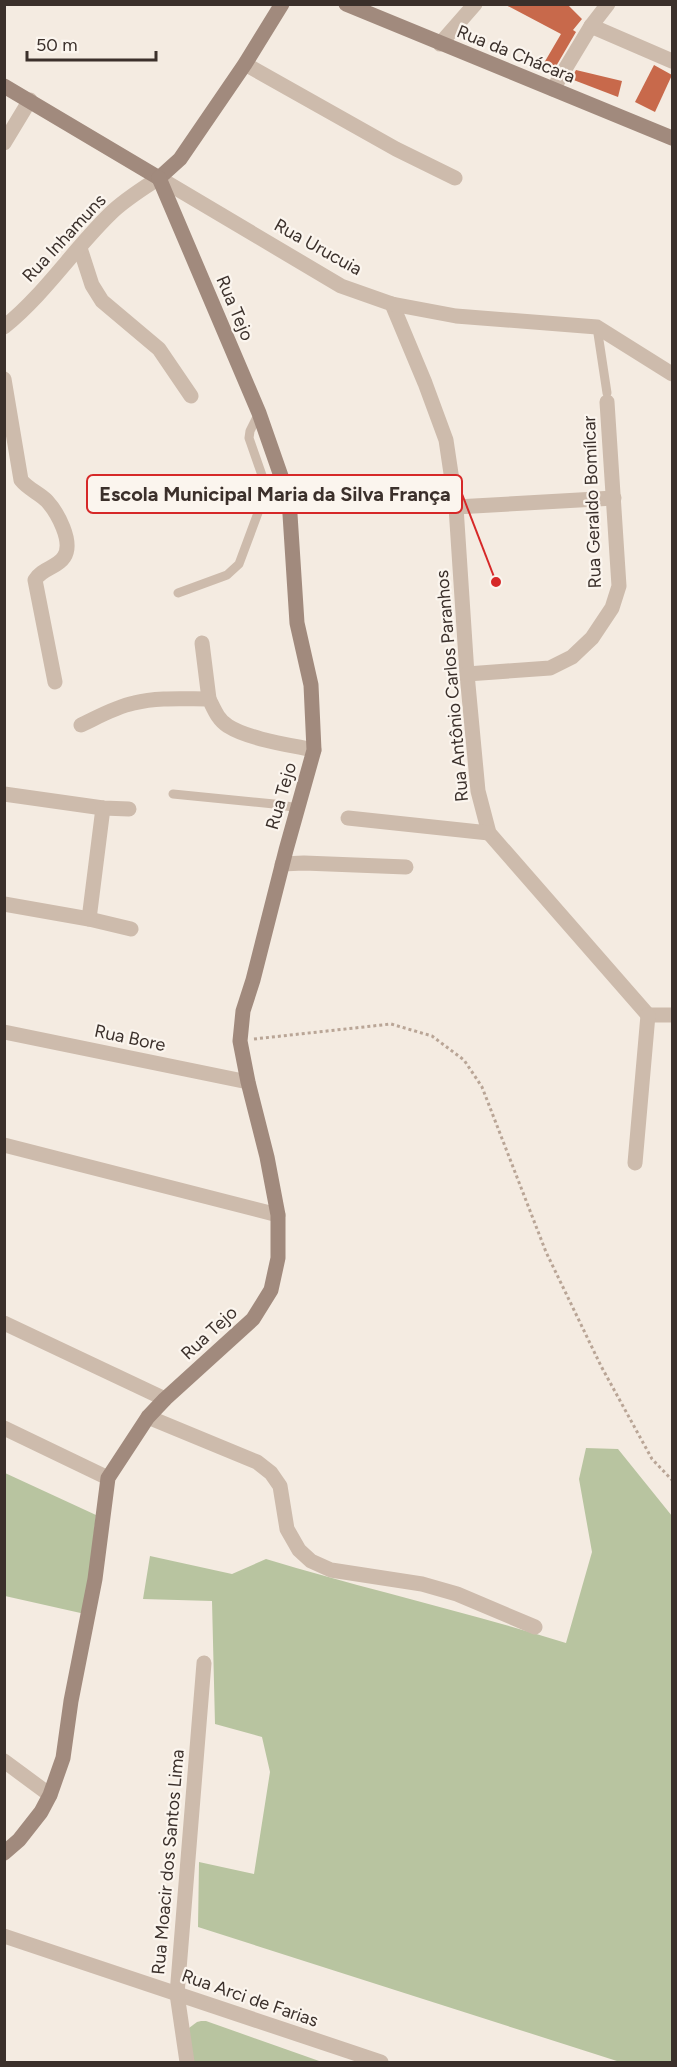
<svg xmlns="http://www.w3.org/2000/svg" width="677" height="2067" font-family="Figtree,sans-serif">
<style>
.green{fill:#b8c4a0}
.building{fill:#c8694b}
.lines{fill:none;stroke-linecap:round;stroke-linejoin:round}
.path{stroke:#b9a596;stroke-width:3;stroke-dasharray:3 3;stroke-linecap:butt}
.lane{stroke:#cdbbac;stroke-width:9}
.street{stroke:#cdbbac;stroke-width:15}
.secondary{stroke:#a18a7d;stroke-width:15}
.labels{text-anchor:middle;stroke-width:4.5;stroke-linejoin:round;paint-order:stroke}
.street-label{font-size:18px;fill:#3b302b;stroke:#fbf5ee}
.leader{fill:none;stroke:#d62828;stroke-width:2}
.callout-dot{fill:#d62828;stroke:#fbf5ee;stroke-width:2}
.callout{fill:#fbf5ee;stroke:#d62828;stroke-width:2}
.callout-label{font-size:20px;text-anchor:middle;font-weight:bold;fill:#3b302b}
</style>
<rect width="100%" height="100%" fill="#f4ebe1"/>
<g class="green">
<path d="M 586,1448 L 618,1449 L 672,1516 L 672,2062 L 620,2062 L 198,1927 L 199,1862 L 254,1874 L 270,1772 L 262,1737 L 215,1724 L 212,1601 L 143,1599 L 150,1556 L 232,1574 L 266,1559 C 365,1589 467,1612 566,1643 L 592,1552 L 579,1479 Z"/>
<path d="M 5,1473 L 96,1515 L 85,1614 L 5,1596 Z"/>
<path d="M 201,2021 L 206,2021 L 322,2062 L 191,2062 L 189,2028 L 197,2022 Z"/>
</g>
<g class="building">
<path d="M 504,4 L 567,4 L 582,19 L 573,30 L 576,32 L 555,68 L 544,63 L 561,34 Z"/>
<path d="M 654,65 L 672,75 L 655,112 L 635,102 Z"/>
<path d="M 576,70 L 622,81 L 618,97 L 571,79 Z"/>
</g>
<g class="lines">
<path class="path" d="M 254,1039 L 391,1024 L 432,1036 L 464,1060 L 482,1087 L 546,1252 L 601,1366 L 652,1459 L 672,1480"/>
<g class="lane">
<path d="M 597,327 L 607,393"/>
<path d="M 178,593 L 227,575 L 239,564 L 265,494 L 264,481 L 249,438 L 250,431 L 259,413"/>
<path d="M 173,794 L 274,804 L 298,808"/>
</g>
<g class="street">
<path d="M 591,26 L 672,61"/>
<path d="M 440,44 L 475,4"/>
<path d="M 245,64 L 396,149 L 455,178"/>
<path d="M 553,89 L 591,26 L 608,4"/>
<path d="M 4,143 L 30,100"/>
<path d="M 80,248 L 92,285 L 102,301 L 159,349 L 191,396"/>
<path d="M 392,304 L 425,383 L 446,440 L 456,507 L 467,674 L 478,791 L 489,833 L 648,1015"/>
<path d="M 4,327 C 45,294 73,250 110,214 C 124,200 142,189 159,178 L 341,286 L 392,304 L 456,316 L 597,327 L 672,374"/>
<path d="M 4,379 L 21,480 C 28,489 39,493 47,501 C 57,512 74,542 64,557 C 57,568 42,568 35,580 L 55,682"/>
<path d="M 456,507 L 614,498"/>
<path d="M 202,643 L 209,699"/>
<path d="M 467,674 L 550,668 L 572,657 L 592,638 L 612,608 L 619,586 L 607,402"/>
<path d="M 81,725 C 98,717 115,707 134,703 C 158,697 184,699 209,699 C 214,709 218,720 228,726 C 248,739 290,745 314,750"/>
<path d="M 4,794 L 103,808 L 129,809"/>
<path d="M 348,818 L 489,833"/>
<path d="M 282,864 L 304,863 L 406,867"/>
<path d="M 4,904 L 89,919 L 131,929"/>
<path d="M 89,919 L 103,808"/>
<path d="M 648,1015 L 672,1015"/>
<path d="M 4,1032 L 248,1082"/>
<path d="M 4,1145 L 278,1215"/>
<path d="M 635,1163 L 648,1015"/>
<path d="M 4,1323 L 165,1399"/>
<path d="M 148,1417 L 257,1462 L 271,1473 L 280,1486 L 287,1529 L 299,1550 L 311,1561 L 331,1570 L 422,1584 L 457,1594 L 535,1627"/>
<path d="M 4,1428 L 108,1478"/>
<path d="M 4,1761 L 50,1795"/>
<path d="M 4,1936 L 381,2062"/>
<path d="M 187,2062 L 177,1994 L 204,1663"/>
</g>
<g class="secondary">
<path d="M 346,4 L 672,138"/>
<path d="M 4,86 L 159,178"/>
<path d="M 159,178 L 180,159 L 245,64 L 282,4"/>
<path d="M 4,1853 L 19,1840 L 41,1812 L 50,1795 L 63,1758 L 71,1701 L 95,1579 L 108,1478 L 148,1417 L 165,1399 L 253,1319 L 271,1290 L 278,1258 L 278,1215 L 267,1157 L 248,1082 L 240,1041 L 243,1011 L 253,980 L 286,850 L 314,750 L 311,685 L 297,623 L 289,499 L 259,413 L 159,178"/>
</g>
</g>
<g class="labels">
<g class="street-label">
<text transform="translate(516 54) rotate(22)" y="6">Rua da Chácara</text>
<text transform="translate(64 238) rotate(-47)" y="6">Rua Inhamuns</text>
<text transform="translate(318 247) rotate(29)" y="6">Rua Urucuia</text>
<text transform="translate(235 308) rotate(67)" y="6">Rua Tejo</text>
<text transform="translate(592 502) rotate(-92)" y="6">Rua Geraldo Bomílcar</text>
<text transform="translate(452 686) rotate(-95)" y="6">Rua Antônio Carlos Paranhos</text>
<text transform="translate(281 796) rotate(-74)" y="6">Rua Tejo</text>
<text transform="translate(130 1038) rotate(12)" y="6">Rua Bore</text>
<text transform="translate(209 1333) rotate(-43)" y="6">Rua Tejo</text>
<text transform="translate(168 1862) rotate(-85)" y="6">Rua Moacir dos Santos Lima</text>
<text transform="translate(250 1998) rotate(19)" y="6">Rua Arci de Farias</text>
</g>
</g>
<path class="leader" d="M496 582L462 494"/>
<circle class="callout-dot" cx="496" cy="582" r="6"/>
<rect class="callout" x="87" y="475" width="375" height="38" rx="6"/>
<g class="callout-label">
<text x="275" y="501">Escola Municipal Maria da Silva França</text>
</g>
<rect width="677" height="2067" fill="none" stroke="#3b302b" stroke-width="12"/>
<path d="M27 51v9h129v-9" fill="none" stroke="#3b302b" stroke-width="3"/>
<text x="36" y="51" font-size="18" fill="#3b302b" stroke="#fbf5ee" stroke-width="4.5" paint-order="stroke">50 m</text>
</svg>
